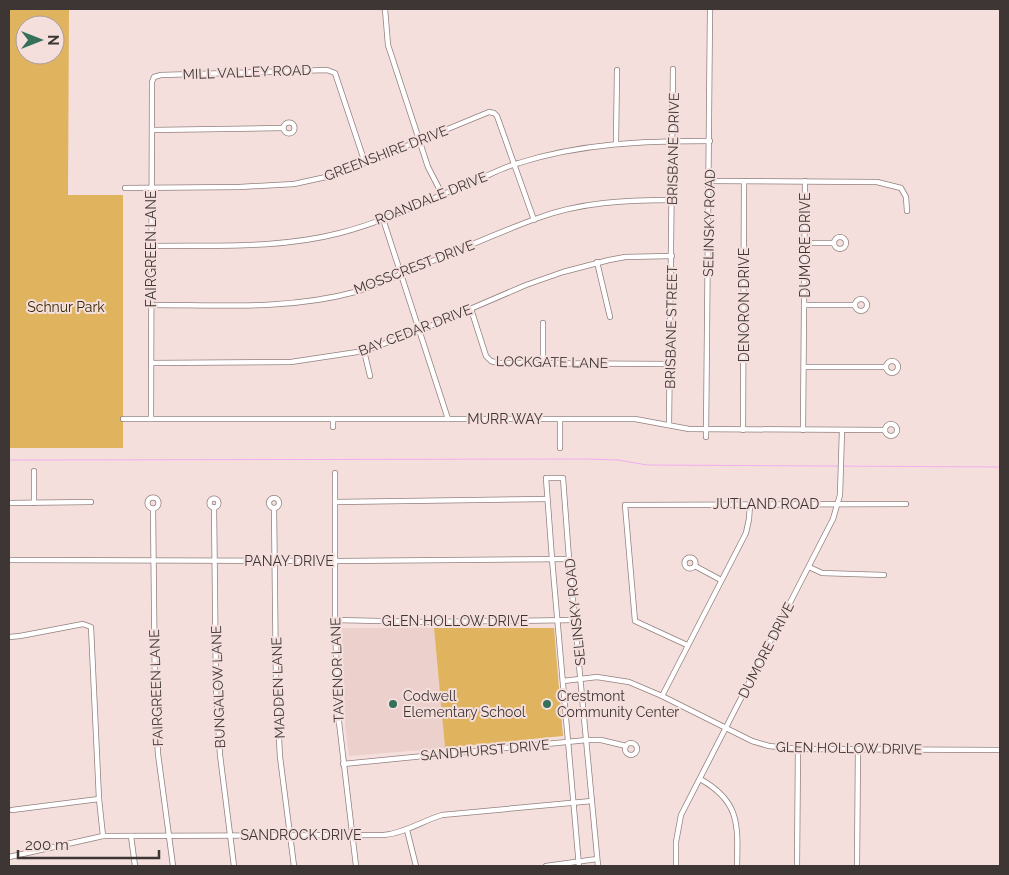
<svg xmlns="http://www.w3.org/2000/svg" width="1009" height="875" font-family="Raleway,sans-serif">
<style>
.built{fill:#ecd0cc}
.green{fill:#e0b35e;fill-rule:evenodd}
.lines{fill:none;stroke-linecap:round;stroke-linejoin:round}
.stream{stroke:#f3adee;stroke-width:1}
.minor-casing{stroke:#93807e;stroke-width:6}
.minor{stroke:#fff;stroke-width:4.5}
.poi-dot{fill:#357059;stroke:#f4dfdd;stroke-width:2}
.labels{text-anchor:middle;stroke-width:4;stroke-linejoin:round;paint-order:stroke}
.street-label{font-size:14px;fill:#3e3635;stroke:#f4dfdd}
.park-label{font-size:14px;fill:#3a2802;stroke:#f4dfdd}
.poi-label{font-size:14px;fill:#3e3635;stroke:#f4dfdd;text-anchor:start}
</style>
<rect width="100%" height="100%" fill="#f4dfdd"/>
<path class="built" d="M 342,628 L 434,628 L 445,748 L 349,756 L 345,724 Z"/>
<g class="green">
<path d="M 9,9 L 69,9 L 68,195 L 123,195 L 123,448 L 9,448 ZM 25,25 L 55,25 L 55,55 L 25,55 Z"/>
<path d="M 434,628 L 554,628 L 563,736 L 445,748 Z"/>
</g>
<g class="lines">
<path class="stream" d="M 9,460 L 588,459 L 618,460 L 647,465 L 1000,467"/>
<defs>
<g id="minor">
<path d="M 385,9 L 388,45 L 428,167 L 442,194"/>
<circle cx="289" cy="128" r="5.5"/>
<path d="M 152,130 L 283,128"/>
<path d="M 616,143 L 617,70"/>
<path d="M 709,181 L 877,182 L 901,188 L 906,197 L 907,211"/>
<path d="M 125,188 L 240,187 L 294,184 L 326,177 L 365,163 L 489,112 L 494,113 L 497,116 L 534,220"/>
<path d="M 383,219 L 448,419"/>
<circle cx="840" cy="243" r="6"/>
<path d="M 805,243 L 834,243"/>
<path d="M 152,246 C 215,245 278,249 340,233 C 390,220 436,196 484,177 C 495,172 507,166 519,163 C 582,143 645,141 710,141"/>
<path d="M 597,262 L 610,317"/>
<circle cx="861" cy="305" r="6"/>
<path d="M 151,305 C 219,305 289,310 355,292 C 375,286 395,277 415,268 C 456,252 496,233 538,218 C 581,202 627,200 672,200"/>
<path d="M 804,305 L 855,305"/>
<path d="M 471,309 L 486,356 L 491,361 L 498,363 L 670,364"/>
<path d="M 543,323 L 543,363"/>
<path d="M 364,351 L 370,376"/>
<circle cx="892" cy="367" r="6"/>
<path d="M 151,363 L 291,362 L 364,351 L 419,331 L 526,285 L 563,272 L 609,260 L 625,257 L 672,256"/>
<path d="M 804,367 L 886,367"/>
<path d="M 123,419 L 635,419 L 689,429 L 885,430"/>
<path d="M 151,419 L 152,82 L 154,77 L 161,75 L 327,70 L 335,73 L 365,163"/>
<path d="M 333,419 L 333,427"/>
<path d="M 560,420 L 560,448"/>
<circle cx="891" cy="430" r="6"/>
<path d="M 669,425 L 673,69"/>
<path d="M 743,430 L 744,181"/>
<path d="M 803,430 L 805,181"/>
<path d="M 706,437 L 710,9"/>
<path d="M 34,471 L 34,503"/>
<path d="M 335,473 L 335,627 L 339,722 L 356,866"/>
<circle cx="153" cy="503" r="5.5"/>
<circle cx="274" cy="503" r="5"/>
<circle cx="214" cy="503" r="4.5"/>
<path d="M 335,502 L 547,499"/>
<path d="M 9,503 L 91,502"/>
<path d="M 214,507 L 216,688 L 220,755 L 234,866"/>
<path d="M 274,508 L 276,685 L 280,757 L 294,866"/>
<path d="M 153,509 L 155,694 L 158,754 L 173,866"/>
<circle cx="690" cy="563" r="5.5"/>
<path d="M 9,560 L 339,561 L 569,559"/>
<path d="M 695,566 L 721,580"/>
<path d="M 809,567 L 822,573 L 884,575"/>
<path d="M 335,620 L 426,622 L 575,620"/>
<path d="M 9,637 L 20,636 L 83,624 L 91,627 L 99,799 L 103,836"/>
<path d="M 687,645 L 635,621 L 625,505 L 906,504"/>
<path d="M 563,681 L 597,677 L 629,682 L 662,696 L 752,741 L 769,746 L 798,749 L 1000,750"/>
<path d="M 662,696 L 746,533 L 749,519 L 750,504"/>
<circle cx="631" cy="749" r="6"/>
<path d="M 343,764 L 587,740 L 601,740 L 626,746"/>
<path d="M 700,779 C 740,801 738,825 737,866"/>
<path d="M 12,810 L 99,799"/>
<path d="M 407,830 L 416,866"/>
<path d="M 131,836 L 135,866"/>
<path d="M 9,857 L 103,836 L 384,835 C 405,833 422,821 442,815 L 592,801"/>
<path d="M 546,866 L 597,859"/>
<path d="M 579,866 L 552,559 L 546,478 L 563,478 L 569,559 L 598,866"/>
<path d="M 676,866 L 676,842 L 681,815 L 833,519 L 840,495 L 842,430"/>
<path d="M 797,866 L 798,749"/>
<path d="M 857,866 L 858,749"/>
</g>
</defs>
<use href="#minor" class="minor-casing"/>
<use href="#minor" class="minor"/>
</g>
<g class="poi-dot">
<circle cx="393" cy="704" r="5"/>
<circle cx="547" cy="704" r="5"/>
</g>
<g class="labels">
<g class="street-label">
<text transform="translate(247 72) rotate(-2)" y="5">MILL VALLEY ROAD</text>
<text transform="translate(673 149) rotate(-89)" y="5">BRISBANE DRIVE</text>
<text transform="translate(386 153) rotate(-21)" y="5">GREENSHIRE DRIVE</text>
<text transform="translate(431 198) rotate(-22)" y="5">ROANDALE DRIVE</text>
<text transform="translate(709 223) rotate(-89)" y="5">SELINSKY ROAD</text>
<text transform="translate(805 245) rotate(-90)" y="5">DUMORE DRIVE</text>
<text transform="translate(151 249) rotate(-90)" y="5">FAIRGREEN LANE</text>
<text transform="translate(414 267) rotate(-21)" y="5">MOSSCREST DRIVE</text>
<text transform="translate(744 305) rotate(-90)" y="5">DENORON DRIVE</text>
<text transform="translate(671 327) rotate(-89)" y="5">BRISBANE STREET</text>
<text transform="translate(415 330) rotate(-21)" y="5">BAY CEDAR DRIVE</text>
<text transform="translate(552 362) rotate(1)" y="5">LOCKGATE LANE</text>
<text x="505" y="424">MURR WAY</text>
<text x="766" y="509">JUTLAND ROAD</text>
<text x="289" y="566">PANAY DRIVE</text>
<text transform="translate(575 612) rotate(-96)" y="5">SELINSKY ROAD</text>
<text x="455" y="626">GLEN HOLLOW DRIVE</text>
<text transform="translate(766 650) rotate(-63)" y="5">DUMORE DRIVE</text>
<text transform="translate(337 670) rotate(-92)" y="5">TAVENOR LANE</text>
<text transform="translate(218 687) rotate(-92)" y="5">BUNGALOW LANE</text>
<text transform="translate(156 688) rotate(-92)" y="5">FAIRGREEN LANE</text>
<text transform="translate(278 688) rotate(-92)" y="5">MADDEN LANE</text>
<text transform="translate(849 748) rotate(1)" y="5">GLEN HOLLOW DRIVE</text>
<text transform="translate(485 750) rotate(-5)" y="5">SANDHURST DRIVE</text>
<text x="301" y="840">SANDROCK DRIVE</text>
</g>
<g class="park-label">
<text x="66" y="312">Schnur Park</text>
</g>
<g class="poi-label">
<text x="403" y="701">Codwell<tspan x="403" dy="16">Elementary School</tspan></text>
<text x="557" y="701">Crestmont<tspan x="557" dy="16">Community Center</tspan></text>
</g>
</g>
<rect width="1009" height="875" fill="none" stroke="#3e3635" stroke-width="20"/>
<g transform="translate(40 40) rotate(90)"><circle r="24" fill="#f4dfdd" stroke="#ab9b9a"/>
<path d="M0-4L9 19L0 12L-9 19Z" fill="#357059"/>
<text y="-8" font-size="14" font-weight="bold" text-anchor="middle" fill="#3e3635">N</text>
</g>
<path d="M18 850v8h141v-8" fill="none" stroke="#3e3635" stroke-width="2.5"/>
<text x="25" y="850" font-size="15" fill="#3e3635" stroke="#f4dfdd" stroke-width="4" paint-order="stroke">200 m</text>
</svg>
